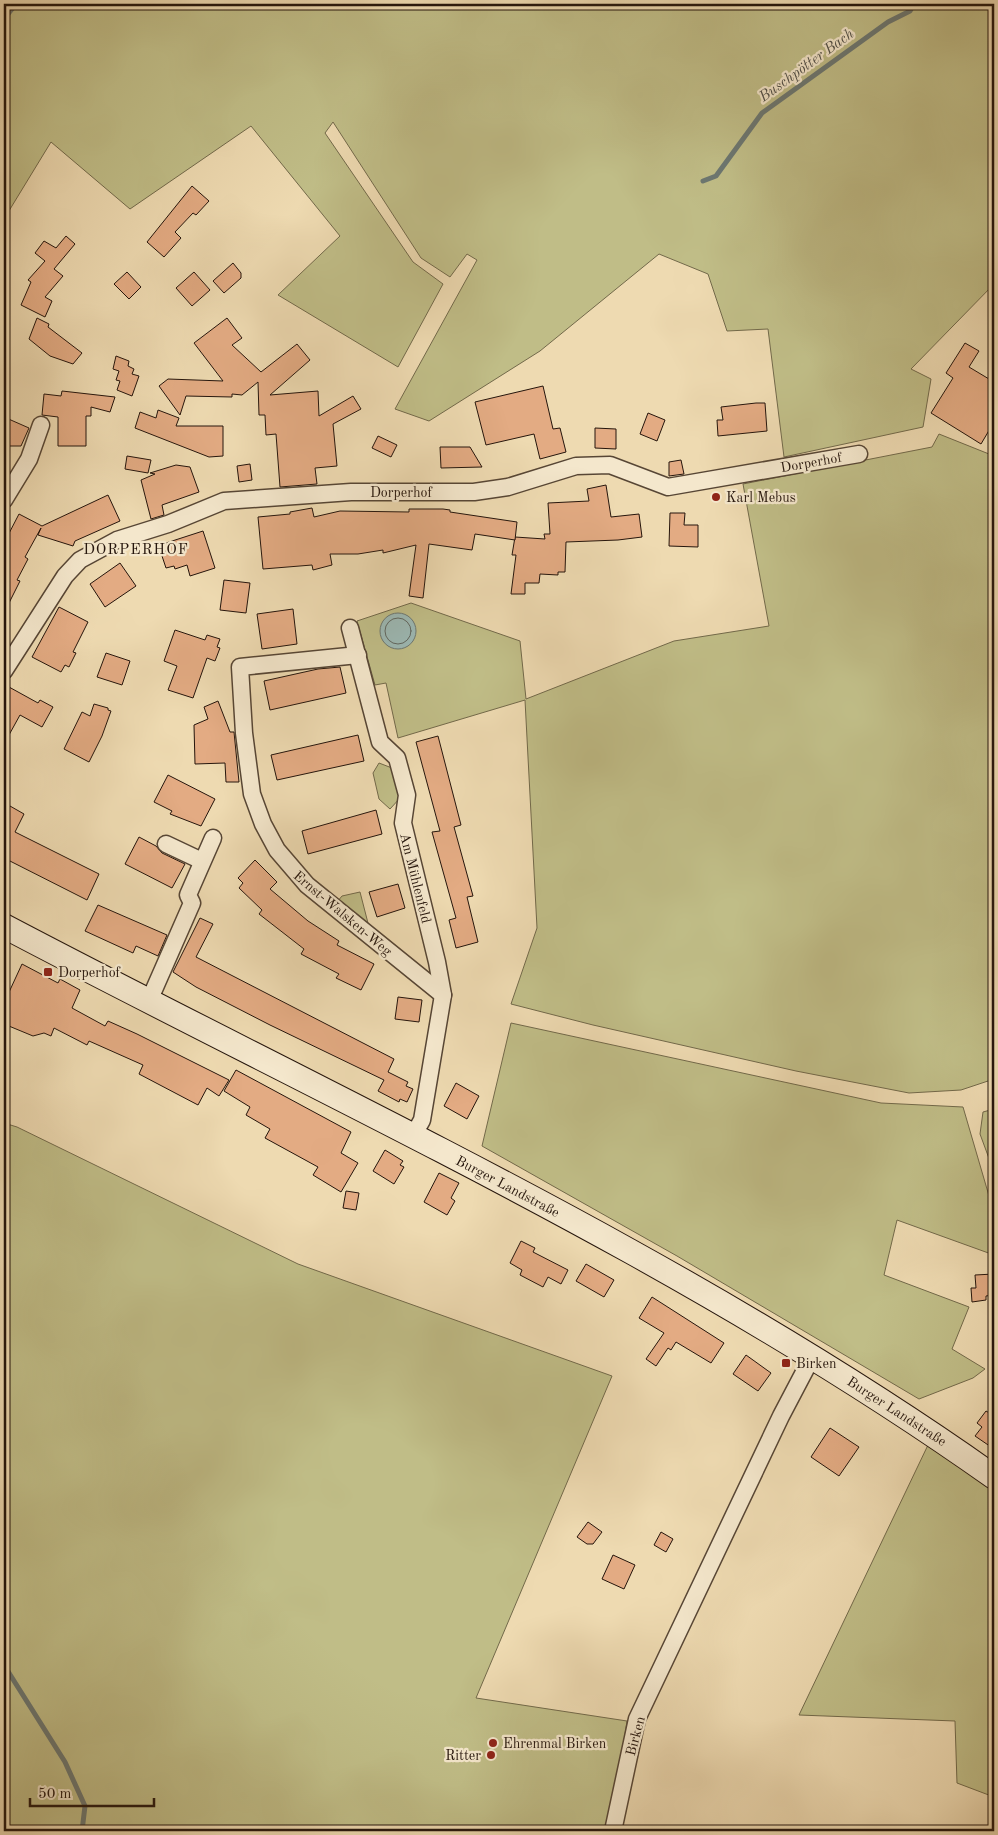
<svg xmlns="http://www.w3.org/2000/svg" width="998" height="1835" font-family="'Old Standard TT',serif">
<style>
.green{fill:#c0bd87;stroke:#72694a}
.water{fill:#9cb9b5;stroke:#6c7771}
.lines{fill:none;stroke-linecap:round;stroke-linejoin:round}
.shore{stroke:#606760;stroke-width:1}
.stream{stroke:#6c7771;stroke-width:5}
.building{fill:#e3ab83;stroke:#25150c}
.minor-casing{stroke:#574635;stroke-width:19}
.secondary-casing{stroke:#25150c;stroke-width:26}
.minor{stroke:#f4e7cc;stroke-width:16}
.secondary{stroke:#f4e7cc;stroke-width:24}
.poi-dot{fill:#8f2418;stroke:#f4e7cc;stroke-width:2}
.labels{text-anchor:middle;stroke-width:4.5;stroke-linejoin:round;paint-order:stroke}
.street-label{font-size:14px;fill:#25150c;stroke:#f4e7cc}
.poi-label{font-size:14px;fill:#25150c;stroke:#f4e7cc;text-anchor:start}
.water-label{font-size:15px;font-style:italic;fill:#4f4e47;stroke:#f4e7cc}
.neighbourhood-label{font-size:15px;letter-spacing:1px;fill:#25150c;stroke:#f4e7cc}
</style>
<rect width="100%" height="100%" fill="#eedab1"/>
<filter id="stains"><feTurbulence type="fractalNoise" baseFrequency=".004" numOctaves="4"/><feColorMatrix values="0 0 0 0 .2 0 0 0 0 .09 0 0 0 0 .02 0 0 0 .5 -.17"/></filter>
<radialGradient id="worn" r=".72"><stop offset=".6" stop-color="#630" stop-opacity="0"/><stop offset="1" stop-color="#630" stop-opacity=".3"/></radialGradient>
<g class="green">
<path d="M 15,4 L 994,4 L 994,284 L 911,369 L 931,379 L 923,427 L 784,457 L 768,329 L 727,331 L 708,274 L 659,254 L 540,351 L 429,421 L 395,409 L 477,260 L 467,254 L 450,277 L 421,258 L 333,122 L 325,133 L 413,262 L 443,284 L 398,367 L 278,295 L 340,236 L 251,126 L 130,209 L 51,142 L 4,219 L 4,17 Z"/>
<path d="M 939,434 L 994,456 L 994,1079 L 961,1090 L 909,1093 L 796,1071 L 593,1025 L 511,1004 L 537,928 L 525,700 L 398,738 L 386,683 L 375,685 L 357,621 L 411,603 L 520,641 L 526,699 L 674,641 L 769,626 L 743,484 L 932,447 Z"/>
<path d="M 379,763 L 392,768 L 401,797 L 390,809 L 379,799 L 373,773 Z"/>
<path d="M 360,892 L 369,927 L 337,902 L 342,896 Z"/>
<path d="M 511,1023 L 881,1103 L 963,1107 L 994,1213 L 994,1255 L 897,1220 L 884,1275 L 969,1307 L 952,1349 L 985,1369 L 973,1378 L 919,1399 L 677,1256 L 482,1146 Z"/>
<path d="M 994,1109 L 994,1172 L 980,1134 L 983,1112 Z"/>
<path d="M 4,1123 L 17,1127 L 298,1264 L 612,1376 L 476,1698 L 627,1721 L 611,1831 L 4,1831 Z"/>
<path d="M 928,1445 L 994,1491 L 994,1797 L 957,1783 L 955,1721 L 799,1715 Z"/>
</g>
<circle class="water" cx="398" cy="631" r="18"/>
<g class="lines">
<circle class="shore" cx="398" cy="631" r="13"/>
<g class="stream">
<path d="M 4,19 L 16,4"/>
<path d="M 703,181 L 716,176 L 762,113 L 888,22 L 910,11 L 914,4"/>
<path d="M 4,1665 L 65,1762 L 85,1806 L 82,1831"/>
</g>
</g>
<g class="building">
<path d="M 192,186 L 209,201 L 196,215 L 193,213 L 175,232 L 181,238 L 164,257 L 147,242 Z"/>
<path d="M 66,236 L 75,244 L 54,269 L 63,276 L 45,297 L 52,301 L 45,317 L 21,305 L 31,282 L 28,280 L 45,261 L 35,253 L 44,241 L 56,248 Z"/>
<path d="M 233,263 L 241,273 L 241,278 L 224,293 L 213,281 Z"/>
<path d="M 127,272 L 141,287 L 129,299 L 114,284 Z"/>
<path d="M 194,272 L 210,290 L 192,306 L 176,288 Z"/>
<path d="M 37,318 L 49,324 L 48,327 L 82,353 L 73,364 L 50,356 L 29,339 Z"/>
<path d="M 227,318 L 242,338 L 232,345 L 261,372 L 297,344 L 310,360 L 270,395 L 318,391 L 319,416 L 353,396 L 361,409 L 333,424 L 337,466 L 315,468 L 317,484 L 280,487 L 276,434 L 266,435 L 265,415 L 259,415 L 258,382 L 242,395 L 232,394 L 232,397 L 186,396 L 180,415 L 159,386 L 168,379 L 223,381 L 194,343 Z"/>
<path d="M 965,343 L 979,351 L 969,367 L 994,382 L 994,422 L 981,444 L 931,413 L 953,378 L 946,373 Z"/>
<path d="M 116,356 L 129,361 L 128,366 L 134,369 L 132,374 L 139,376 L 132,396 L 117,390 L 120,381 L 116,380 L 119,371 L 113,369 Z"/>
<path d="M 543,386 L 553,429 L 560,428 L 566,452 L 540,459 L 534,434 L 486,445 L 475,402 Z"/>
<path d="M 62,391 L 115,397 L 110,412 L 91,407 L 91,416 L 86,416 L 86,446 L 58,446 L 58,417 L 42,415 L 44,394 L 61,396 Z"/>
<path d="M 756,403 L 765,403 L 767,431 L 718,436 L 717,420 L 723,420 L 721,407 Z"/>
<path d="M 158,410 L 179,418 L 176,426 L 223,426 L 223,456 L 209,457 L 135,428 L 140,412 L 156,418 Z"/>
<path d="M 648,413 L 665,420 L 657,441 L 640,434 Z"/>
<path d="M 4,417 L 29,428 L 21,446 L 4,446 Z"/>
<path d="M 595,428 L 616,429 L 616,449 L 595,448 Z"/>
<path d="M 378,436 L 397,445 L 391,457 L 372,448 Z"/>
<path d="M 440,447 L 470,447 L 482,467 L 441,468 Z"/>
<path d="M 127,456 L 151,460 L 148,473 L 125,469 Z"/>
<path d="M 681,460 L 684,474 L 669,476 L 669,462 Z"/>
<path d="M 250,464 L 252,480 L 239,482 L 237,466 Z"/>
<path d="M 176,465 L 190,467 L 199,492 L 162,505 L 164,515 L 151,519 L 141,480 L 155,474 L 150,473 Z"/>
<path d="M 606,485 L 611,517 L 639,514 L 642,537 L 618,540 L 566,542 L 565,572 L 558,572 L 558,575 L 540,574 L 539,583 L 525,583 L 525,594 L 511,594 L 516,555 L 512,555 L 515,537 L 545,539 L 544,534 L 550,534 L 548,503 L 589,501 L 587,489 Z"/>
<path d="M 108,495 L 120,521 L 75,541 L 73,546 L 38,535 L 41,528 L 25,557 L 28,559 L 17,580 L 20,581 L 4,613 L 4,543 L 19,514 L 42,526 Z"/>
<path d="M 312,508 L 314,517 L 340,511 L 409,512 L 409,509 L 443,509 L 450,510 L 450,512 L 517,522 L 515,540 L 475,534 L 472,550 L 429,544 L 423,598 L 409,596 L 416,545 L 383,553 L 383,550 L 358,554 L 330,554 L 332,565 L 313,570 L 312,565 L 263,569 L 258,517 L 290,514 L 290,512 Z"/>
<path d="M 670,513 L 685,513 L 684,525 L 698,525 L 698,547 L 669,546 Z"/>
<path d="M 203,531 L 215,568 L 190,576 L 187,565 L 175,569 L 174,566 L 166,568 L 161,553 L 168,550 L 166,543 Z"/>
<path d="M 120,563 L 136,586 L 105,607 L 90,584 Z"/>
<path d="M 224,580 L 250,583 L 246,613 L 220,610 Z"/>
<path d="M 59,607 L 88,622 L 73,652 L 76,653 L 69,667 L 65,665 L 61,672 L 32,657 Z"/>
<path d="M 293,609 L 297,644 L 262,649 L 257,614 Z"/>
<path d="M 175,630 L 205,640 L 207,635 L 220,639 L 217,647 L 220,648 L 215,661 L 207,658 L 193,698 L 168,690 L 177,666 L 164,661 Z"/>
<path d="M 106,653 L 130,661 L 122,685 L 97,677 Z"/>
<path d="M 340,667 L 346,693 L 270,710 L 264,681 L 318,669 Z"/>
<path d="M 9,687 L 38,703 L 40,700 L 53,707 L 42,727 L 20,715 L 4,744 L 4,695 Z"/>
<path d="M 218,701 L 230,732 L 234,732 L 239,782 L 226,782 L 225,763 L 195,764 L 194,725 L 208,719 L 204,707 Z"/>
<path d="M 94,704 L 108,708 L 108,710 L 111,711 L 102,736 L 89,762 L 64,749 L 82,712 L 90,716 Z"/>
<path d="M 358,735 L 364,761 L 277,780 L 271,755 Z"/>
<path d="M 438,736 L 461,825 L 454,827 L 473,896 L 467,897 L 478,942 L 456,948 L 449,920 L 456,918 L 432,832 L 440,831 L 416,742 Z"/>
<path d="M 168,775 L 215,799 L 201,826 L 170,814 L 172,811 L 154,802 Z"/>
<path d="M 10,806 L 24,814 L 15,832 L 99,874 L 87,900 L 4,858 L 4,818 Z"/>
<path d="M 376,810 L 382,834 L 308,854 L 302,831 Z"/>
<path d="M 139,837 L 156,846 L 162,853 L 185,864 L 172,888 L 125,864 Z"/>
<path d="M 255,860 L 277,882 L 270,889 L 308,921 L 339,941 L 337,945 L 374,964 L 361,990 L 336,978 L 339,974 L 301,954 L 304,949 L 259,914 L 262,910 L 239,888 L 243,883 L 238,878 Z"/>
<path d="M 398,884 L 405,908 L 377,917 L 369,892 Z"/>
<path d="M 98,905 L 167,935 L 158,956 L 136,946 L 133,953 L 85,931 Z"/>
<path d="M 200,918 L 213,924 L 196,957 L 394,1059 L 388,1072 L 408,1082 L 406,1086 L 413,1089 L 407,1102 L 400,1099 L 399,1102 L 378,1091 L 384,1080 L 270,1025 L 196,987 L 173,972 Z"/>
<path d="M 22,964 L 58,983 L 60,979 L 80,990 L 72,1008 L 105,1026 L 108,1021 L 137,1034 L 229,1080 L 219,1096 L 207,1088 L 198,1105 L 139,1074 L 143,1065 L 89,1041 L 87,1045 L 54,1028 L 51,1036 L 44,1033 L 33,1036 L 4,1024 L 4,1003 Z"/>
<path d="M 398,997 L 422,1000 L 419,1022 L 395,1019 Z"/>
<path d="M 236,1070 L 351,1132 L 341,1153 L 358,1163 L 341,1192 L 313,1175 L 318,1167 L 265,1138 L 270,1129 L 246,1115 L 250,1107 L 224,1091 Z"/>
<path d="M 456,1083 L 479,1096 L 467,1119 L 444,1106 Z"/>
<path d="M 385,1150 L 403,1161 L 400,1165 L 404,1167 L 394,1184 L 373,1171 Z"/>
<path d="M 439,1173 L 459,1183 L 451,1198 L 455,1201 L 447,1215 L 424,1202 Z"/>
<path d="M 346,1191 L 359,1193 L 356,1210 L 343,1208 Z"/>
<path d="M 521,1241 L 535,1248 L 533,1252 L 568,1270 L 561,1284 L 548,1277 L 543,1287 L 520,1275 L 522,1270 L 510,1263 Z"/>
<path d="M 586,1264 L 614,1280 L 604,1297 L 576,1281 Z"/>
<path d="M 994,1274 L 994,1295 L 986,1296 L 986,1300 L 972,1302 L 971,1288 L 976,1288 L 975,1275 Z"/>
<path d="M 652,1297 L 724,1343 L 711,1363 L 676,1342 L 671,1350 L 668,1348 L 656,1366 L 646,1359 L 664,1333 L 639,1318 Z"/>
<path d="M 746,1355 L 771,1373 L 758,1391 L 733,1374 Z"/>
<path d="M 994,1410 L 994,1449 L 975,1436 L 982,1427 L 977,1423 L 986,1411 L 991,1414 Z"/>
<path d="M 830,1428 L 859,1447 L 839,1476 L 811,1457 Z"/>
<path d="M 588,1522 L 602,1532 L 593,1544 L 587,1544 L 577,1537 Z"/>
<path d="M 661,1532 L 673,1539 L 666,1552 L 654,1545 Z"/>
<path d="M 613,1555 L 635,1565 L 624,1589 L 602,1579 Z"/>
</g>
<g class="lines">
<defs>
<g id="minor">
<path d="M 4,500 L 29,459 L 41,425"/>
<path d="M 350,628 L 380,742 L 397,758 L 407,795 L 403,823 L 437,962 L 443,995 L 422,1120 L 413,1136"/>
<path d="M 358,655 L 240,667 L 244,733 L 252,794 L 263,824 L 277,850 L 307,885 L 443,995"/>
<path d="M 4,671 L 65,576 L 80,560 L 117,540 L 168,524 L 224,501 L 351,492 L 474,492 L 508,487 L 576,466 L 610,465 L 668,487 L 859,454"/>
<path d="M 166,844 L 202,861"/>
<path d="M 149,1001 L 192,903 L 188,895 L 213,838"/>
<path d="M 613,1831 L 637,1719 L 781,1416 L 812,1357"/>
</g>
<path id="secondary" d="M 4,926 C 338,1102 685,1258 994,1477"/>
</defs>
<use href="#minor" class="minor-casing"/>
<use href="#secondary" class="secondary-casing"/>
<use href="#minor" class="minor"/>
<use href="#secondary" class="secondary"/>
</g>
<g class="poi-dot">
<circle cx="716" cy="497" r="5"/>
<rect x="43" y="967" width="10" height="10" rx="2.5"/>
<rect x="781" y="1358" width="10" height="10" rx="2.5"/>
<circle cx="493" cy="1743" r="5"/>
<circle cx="491" cy="1755" r="5"/>
</g>
<g class="labels">
<g class="street-label">
<text transform="translate(811 462) rotate(-10)" y="5">Dorperhof</text>
<text x="401" y="497">Dorperhof</text>
<text transform="translate(416 878) rotate(76)" y="5">Am Mühlenfeld</text>
<text transform="translate(343 913) rotate(40)" y="5">Ernst-Walsken-Weg</text>
<text transform="translate(508 1186) rotate(28)" y="5">Burger Landstraße</text>
<text transform="translate(897 1411) rotate(33)" y="5">Burger Landstraße</text>
<text transform="translate(635 1736) rotate(-75)" y="5">Birken</text>
</g>
<g class="poi-label">
<text x="726" y="502">Karl Mebus</text>
<text x="58" y="977">Dorperhof</text>
<text x="796" y="1368">Birken</text>
<text x="503" y="1748">Ehrenmal Birken</text>
<text x="481" y="1760" text-anchor="end">Ritter</text>
</g>
<g class="water-label">
<text transform="translate(806 65) rotate(-36)" y="5">Buschpötter Bach</text>
</g>
<g class="neighbourhood-label">
<text x="136" y="554">DORPERHOF</text>
</g>
</g>
<rect width="998" height="1835" fill="none" stroke="#eedab1" stroke-width="20"/>
<rect x="5" y="5" width="988" height="1825" fill="none" stroke="#25150c" stroke-width="2.5"/>
<rect x="10" y="10" width="978" height="1815" fill="none" stroke="#25150c"/>
<path d="M30 1798v8h124v-8" fill="none" stroke="#25150c" stroke-width="2.5"/>
<text x="38" y="1798" font-size="15" fill="#25150c" stroke="#f4e7cc" stroke-width="4" paint-order="stroke">50 m</text>
<rect width="100%" height="100%" filter="url(#stains)"/>
<rect width="100%" height="100%" fill="url(#worn)"/>
</svg>
